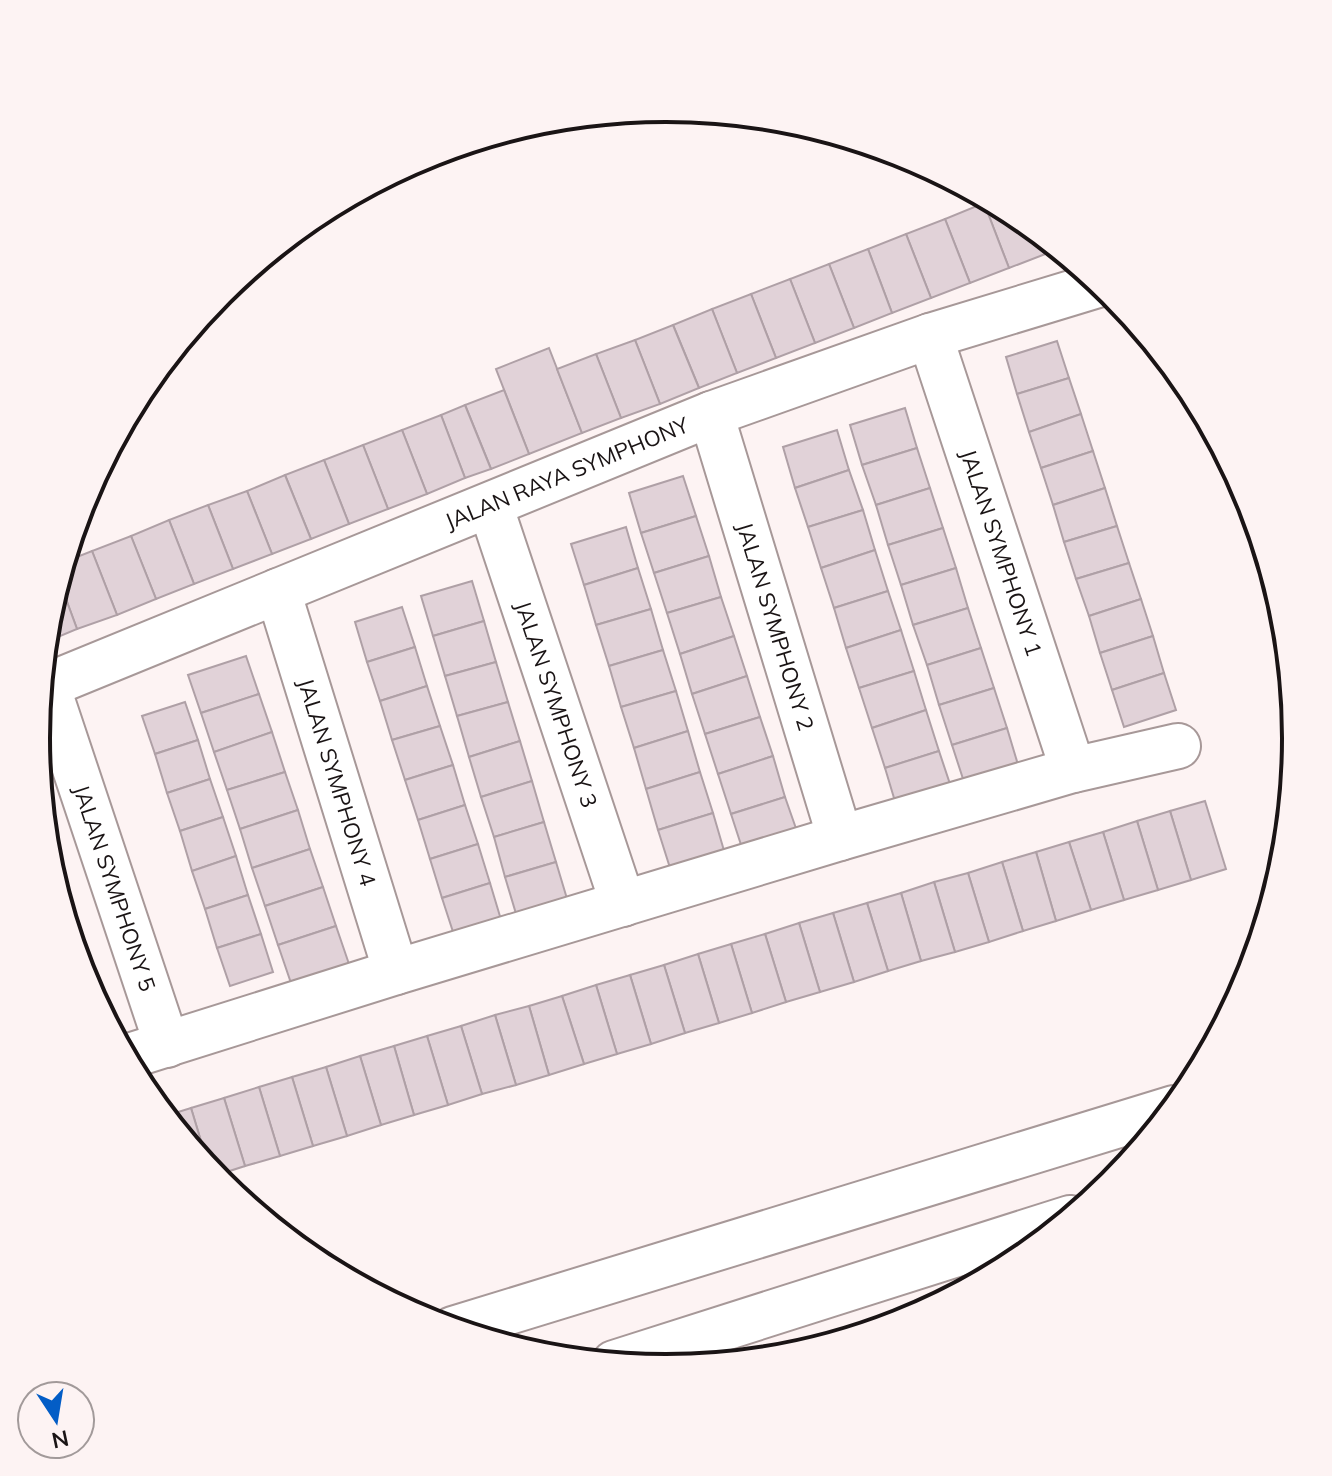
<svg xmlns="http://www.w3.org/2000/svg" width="1332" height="1476" font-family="Mulish,sans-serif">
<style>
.building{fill:#e1d2d8;stroke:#afa0a6;stroke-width:2}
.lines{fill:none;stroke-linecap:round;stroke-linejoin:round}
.street-casing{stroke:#a79898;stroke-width:48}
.street{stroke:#fff;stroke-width:44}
.labels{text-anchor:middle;stroke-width:8;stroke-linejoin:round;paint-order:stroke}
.street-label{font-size:22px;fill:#1a1415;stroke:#fdf3f3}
.rim{fill:none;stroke:#1a1415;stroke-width:4}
</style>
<rect width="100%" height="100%" fill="#fdf3f3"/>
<g class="building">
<path d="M 991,201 L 1016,214 L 1041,234 L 1048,253 L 1009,268 L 984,203 Z"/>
<path d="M 984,203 L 1009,268 L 970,283 L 945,219 Z"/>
<path d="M 945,219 L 970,283 L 931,298 L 906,234 Z"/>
<path d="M 906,234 L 931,298 L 892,313 L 868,249 Z"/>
<path d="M 868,249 L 892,313 L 854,328 L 829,264 Z"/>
<path d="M 829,264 L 854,328 L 815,343 L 790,279 Z"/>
<path d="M 790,279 L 815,343 L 776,358 L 751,294 Z"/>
<path d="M 751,294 L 776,358 L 737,373 L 712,309 Z"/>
<path d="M 712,309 L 737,373 L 699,388 L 673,325 Z"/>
<path d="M 673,325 L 699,388 L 660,404 L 635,340 Z"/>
<path d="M 635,340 L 660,404 L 621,418 L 596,354 Z"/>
<path d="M 1057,341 L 1069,378 L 1017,394 L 1006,357 Z"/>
<path d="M 549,348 L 582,433 L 529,454 L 496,369 Z"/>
<path d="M 596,354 L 621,418 L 582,433 L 557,369 Z"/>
<path d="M 1069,378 L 1081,414 L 1029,432 L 1017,394 Z"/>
<path d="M 504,390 L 529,454 L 491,469 L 465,405 Z"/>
<path d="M 465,405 L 491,469 L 465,478 L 441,415 Z"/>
<path d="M 905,408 L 917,448 L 862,465 L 850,425 Z"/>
<path d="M 1081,414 L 1093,451 L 1041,468 L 1029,432 Z"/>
<path d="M 441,415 L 465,478 L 427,494 L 402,430 Z"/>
<path d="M 402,430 L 427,494 L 388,509 L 363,445 Z"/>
<path d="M 837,430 L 849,470 L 795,488 L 783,447 Z"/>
<path d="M 363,445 L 388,509 L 349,524 L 324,460 Z"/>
<path d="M 917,448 L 930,488 L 876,505 L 862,465 Z"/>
<path d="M 1093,451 L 1105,488 L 1053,505 L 1041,468 Z"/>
<path d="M 324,460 L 349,524 L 311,539 L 285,475 Z"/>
<path d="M 849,470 L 863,510 L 808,527 L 795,488 Z"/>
<path d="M 285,475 L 311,539 L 272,554 L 247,491 Z"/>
<path d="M 683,476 L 696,516 L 641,533 L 629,493 Z"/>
<path d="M 930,488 L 943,528 L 888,545 L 876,505 Z"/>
<path d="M 1105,488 L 1117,526 L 1064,542 L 1053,505 Z"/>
<path d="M 247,491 L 272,554 L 233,569 L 208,505 Z"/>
<path d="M 208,505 L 233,569 L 194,584 L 169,520 Z"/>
<path d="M 863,510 L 875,550 L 821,568 L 808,527 Z"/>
<path d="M 696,516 L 709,556 L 654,573 L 641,533 Z"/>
<path d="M 169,520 L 194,584 L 156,599 L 131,536 Z"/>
<path d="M 1117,526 L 1129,563 L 1076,579 L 1064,542 Z"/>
<path d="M 626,527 L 638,568 L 584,585 L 571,544 Z"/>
<path d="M 943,528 L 956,568 L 901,585 L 888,545 Z"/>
<path d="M 131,536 L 156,599 L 117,615 L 92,551 Z"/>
<path d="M 875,550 L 888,591 L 834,608 L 821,568 Z"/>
<path d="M 92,551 L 117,615 L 77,629 L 59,580 L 64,562 Z"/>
<path d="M 709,556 L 721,597 L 667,613 L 654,573 Z"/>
<path d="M 1129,563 L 1141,599 L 1089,616 L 1076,579 Z"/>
<path d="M 638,568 L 651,609 L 596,625 L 584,585 Z"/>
<path d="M 956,568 L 968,608 L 913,625 L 901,585 Z"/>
<path d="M 59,580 L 77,629 L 46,642 L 48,615 Z"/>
<path d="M 472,581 L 484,621 L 433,636 L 421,596 Z"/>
<path d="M 888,591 L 901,630 L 846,648 L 834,608 Z"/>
<path d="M 721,597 L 734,636 L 680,654 L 667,613 Z"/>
<path d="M 1141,599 L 1153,636 L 1100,653 L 1089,616 Z"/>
<path d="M 402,607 L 415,647 L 367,662 L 355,622 Z"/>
<path d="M 968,608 L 981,648 L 927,665 L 913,625 Z"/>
<path d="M 651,609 L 663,650 L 609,666 L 596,625 Z"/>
<path d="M 484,621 L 496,662 L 445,676 L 433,636 Z"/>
<path d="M 901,630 L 914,671 L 859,688 L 846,648 Z"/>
<path d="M 734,636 L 747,676 L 692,694 L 680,654 Z"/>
<path d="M 1153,636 L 1164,673 L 1112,690 L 1100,653 Z"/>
<path d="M 415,647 L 427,686 L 380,701 L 367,662 Z"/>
<path d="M 981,648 L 994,688 L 939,705 L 927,665 Z"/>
<path d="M 663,650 L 676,691 L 621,707 L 609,666 Z"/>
<path d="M 246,656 L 259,694 L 201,713 L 188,675 Z"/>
<path d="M 496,662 L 508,702 L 457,716 L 445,676 Z"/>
<path d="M 914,671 L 926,710 L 872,728 L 859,688 Z"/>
<path d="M 1164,673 L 1176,710 L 1124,727 L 1112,690 Z"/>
<path d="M 747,676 L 760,717 L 705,734 L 692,694 Z"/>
<path d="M 427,686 L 440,726 L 392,740 L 380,701 Z"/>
<path d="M 994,688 L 1007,728 L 952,745 L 939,705 Z"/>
<path d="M 676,691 L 688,731 L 634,748 L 621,707 Z"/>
<path d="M 259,694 L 272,732 L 214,752 L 201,713 Z"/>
<path d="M 185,702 L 198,740 L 155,754 L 142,716 Z"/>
<path d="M 508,702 L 520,741 L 469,757 L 457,716 Z"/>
<path d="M 926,710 L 939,751 L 885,768 L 872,728 Z"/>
<path d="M 760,717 L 773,756 L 718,774 L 705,734 Z"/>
<path d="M 440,726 L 453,765 L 405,780 L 392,740 Z"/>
<path d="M 1007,728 L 1019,768 L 965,785 L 952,745 Z"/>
<path d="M 688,731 L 700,772 L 646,789 L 634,748 Z"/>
<path d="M 272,732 L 285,772 L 227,790 L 214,752 Z"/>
<path d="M 198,740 L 210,779 L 167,793 L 155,754 Z"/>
<path d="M 520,741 L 532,781 L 481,797 L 469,757 Z"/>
<path d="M 939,751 L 952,790 L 897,808 L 885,768 Z"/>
<path d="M 773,756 L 785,797 L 731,814 L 718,774 Z"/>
<path d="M 453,765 L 465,805 L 418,820 L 405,780 Z"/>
<path d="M 285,772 L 298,810 L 240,829 L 227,790 Z"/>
<path d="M 700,772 L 713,813 L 658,830 L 646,789 Z"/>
<path d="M 210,779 L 223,817 L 180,831 L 167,793 Z"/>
<path d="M 532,781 L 544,822 L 494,837 L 481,797 Z"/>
<path d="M 785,797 L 799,837 L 744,854 L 731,814 Z"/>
<path d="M 1205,801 L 1226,869 L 1191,880 L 1170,811 Z"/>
<path d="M 465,805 L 478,844 L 430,859 L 418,820 Z"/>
<path d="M 298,810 L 310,849 L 252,868 L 240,829 Z"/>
<path d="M 1170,811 L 1191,880 L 1158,890 L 1137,821 Z"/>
<path d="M 713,813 L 725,854 L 671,871 L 658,830 Z"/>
<path d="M 223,817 L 236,856 L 192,871 L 180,831 Z"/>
<path d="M 1137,821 L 1158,890 L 1124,900 L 1103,832 Z"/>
<path d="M 544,822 L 556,862 L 505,877 L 494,837 Z"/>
<path d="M 1103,832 L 1124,900 L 1091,910 L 1069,842 Z"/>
<path d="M 1069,842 L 1091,910 L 1056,921 L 1036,852 Z"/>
<path d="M 478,844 L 490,883 L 442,898 L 430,859 Z"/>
<path d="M 310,849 L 323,887 L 265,906 L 252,868 Z"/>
<path d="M 1036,852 L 1056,921 L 1023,931 L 1002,862 Z"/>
<path d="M 236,856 L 248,895 L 205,909 L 192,871 Z"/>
<path d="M 556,862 L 568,902 L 517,917 L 505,877 Z"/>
<path d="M 1002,862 L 1023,931 L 989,942 L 968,873 Z"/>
<path d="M 968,873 L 989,942 L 955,952 L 934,882 Z"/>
<path d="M 934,882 L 955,952 L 921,961 L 901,893 Z"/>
<path d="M 490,883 L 502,923 L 455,938 L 442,898 Z"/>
<path d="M 323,887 L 336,926 L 278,945 L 265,906 Z"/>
<path d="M 901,893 L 921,961 L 888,971 L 867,903 Z"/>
<path d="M 248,895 L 261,934 L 217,948 L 205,909 Z"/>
<path d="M 867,903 L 888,971 L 854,982 L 833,913 Z"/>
<path d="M 833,913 L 854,982 L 820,992 L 799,923 Z"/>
<path d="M 799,923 L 820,992 L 786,1002 L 765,934 Z"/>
<path d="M 336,926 L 349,964 L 291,983 L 278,945 Z"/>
<path d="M 261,934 L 273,972 L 230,986 L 217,948 Z"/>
<path d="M 765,934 L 786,1002 L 752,1013 L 731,944 Z"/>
<path d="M 731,944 L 752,1013 L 719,1023 L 698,954 Z"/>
<path d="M 698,954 L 719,1023 L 685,1033 L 664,965 Z"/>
<path d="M 664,965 L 685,1033 L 651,1044 L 630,975 Z"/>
<path d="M 630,975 L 651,1044 L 617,1054 L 596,985 Z"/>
<path d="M 596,985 L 617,1054 L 584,1064 L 562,996 Z"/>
<path d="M 562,996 L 584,1064 L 549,1075 L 529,1006 Z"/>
<path d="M 529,1006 L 549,1075 L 516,1085 L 495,1015 Z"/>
<path d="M 495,1015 L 516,1085 L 482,1094 L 461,1026 Z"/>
<path d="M 461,1026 L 482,1094 L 448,1105 L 427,1036 Z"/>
<path d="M 427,1036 L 448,1105 L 414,1115 L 394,1046 Z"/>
<path d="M 394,1046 L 414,1115 L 381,1125 L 360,1056 Z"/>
<path d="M 360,1056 L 381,1125 L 347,1136 L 326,1067 Z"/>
<path d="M 326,1067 L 347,1136 L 313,1146 L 292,1077 Z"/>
<path d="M 292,1077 L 313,1146 L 280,1156 L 259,1087 Z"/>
<path d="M 259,1087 L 280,1156 L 245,1166 L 224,1098 Z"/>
<path d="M 224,1098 L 245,1166 L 214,1176 L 210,1171 L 191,1108 Z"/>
<path d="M 191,1108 L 210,1171 L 165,1116 Z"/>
</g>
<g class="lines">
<defs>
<g id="street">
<path id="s1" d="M 930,336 L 1073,770"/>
<path id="s2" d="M 711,414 L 840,838"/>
<path id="s3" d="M 490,505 L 623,904"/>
<path id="s4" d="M 278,591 L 396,972"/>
<path id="s5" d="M 47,685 L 167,1045"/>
<path id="s6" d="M 41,688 L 711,414 L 930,336 L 1101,284"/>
<path d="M 126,1057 L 396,972 L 840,838 L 1073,770 L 1178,746"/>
<path d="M 453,1329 L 1174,1108"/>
<path d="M 614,1363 L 1070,1218"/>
</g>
</defs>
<use href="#street" class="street-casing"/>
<use href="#street" class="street"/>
</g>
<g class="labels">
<g class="street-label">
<text dy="8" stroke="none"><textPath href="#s6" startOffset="568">JALAN RAYA SYMPHONY</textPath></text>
<text dy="8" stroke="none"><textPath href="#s1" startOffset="228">JALAN SYMPHONY 1</textPath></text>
<text dy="8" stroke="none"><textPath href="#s2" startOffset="222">JALAN SYMPHONY 2</textPath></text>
<text dy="8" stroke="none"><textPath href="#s3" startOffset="210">JALAN SYMPHONY 3</textPath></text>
<text dy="8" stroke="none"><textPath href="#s4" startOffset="200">JALAN SYMPHONY 4</textPath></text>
<text dy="8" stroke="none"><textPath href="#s5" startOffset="214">JALAN SYMPHONY 5</textPath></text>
</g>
</g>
<path d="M0 0H1332V1476H0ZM50 738a616 616 0 1 1 1232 0a616 616 0 1 1-1232 0Z" fill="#fdf3f3" fill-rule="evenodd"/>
<path class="rim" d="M50 738a616 616 0 1 1 1232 0a616 616 0 1 1-1232 0Z"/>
<g transform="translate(56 1420) rotate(168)"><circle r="38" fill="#fdf3f3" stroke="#a29a9a" stroke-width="2"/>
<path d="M0-6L14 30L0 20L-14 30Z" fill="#035dc6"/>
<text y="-12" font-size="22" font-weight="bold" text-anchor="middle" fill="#1a1415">N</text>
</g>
</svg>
